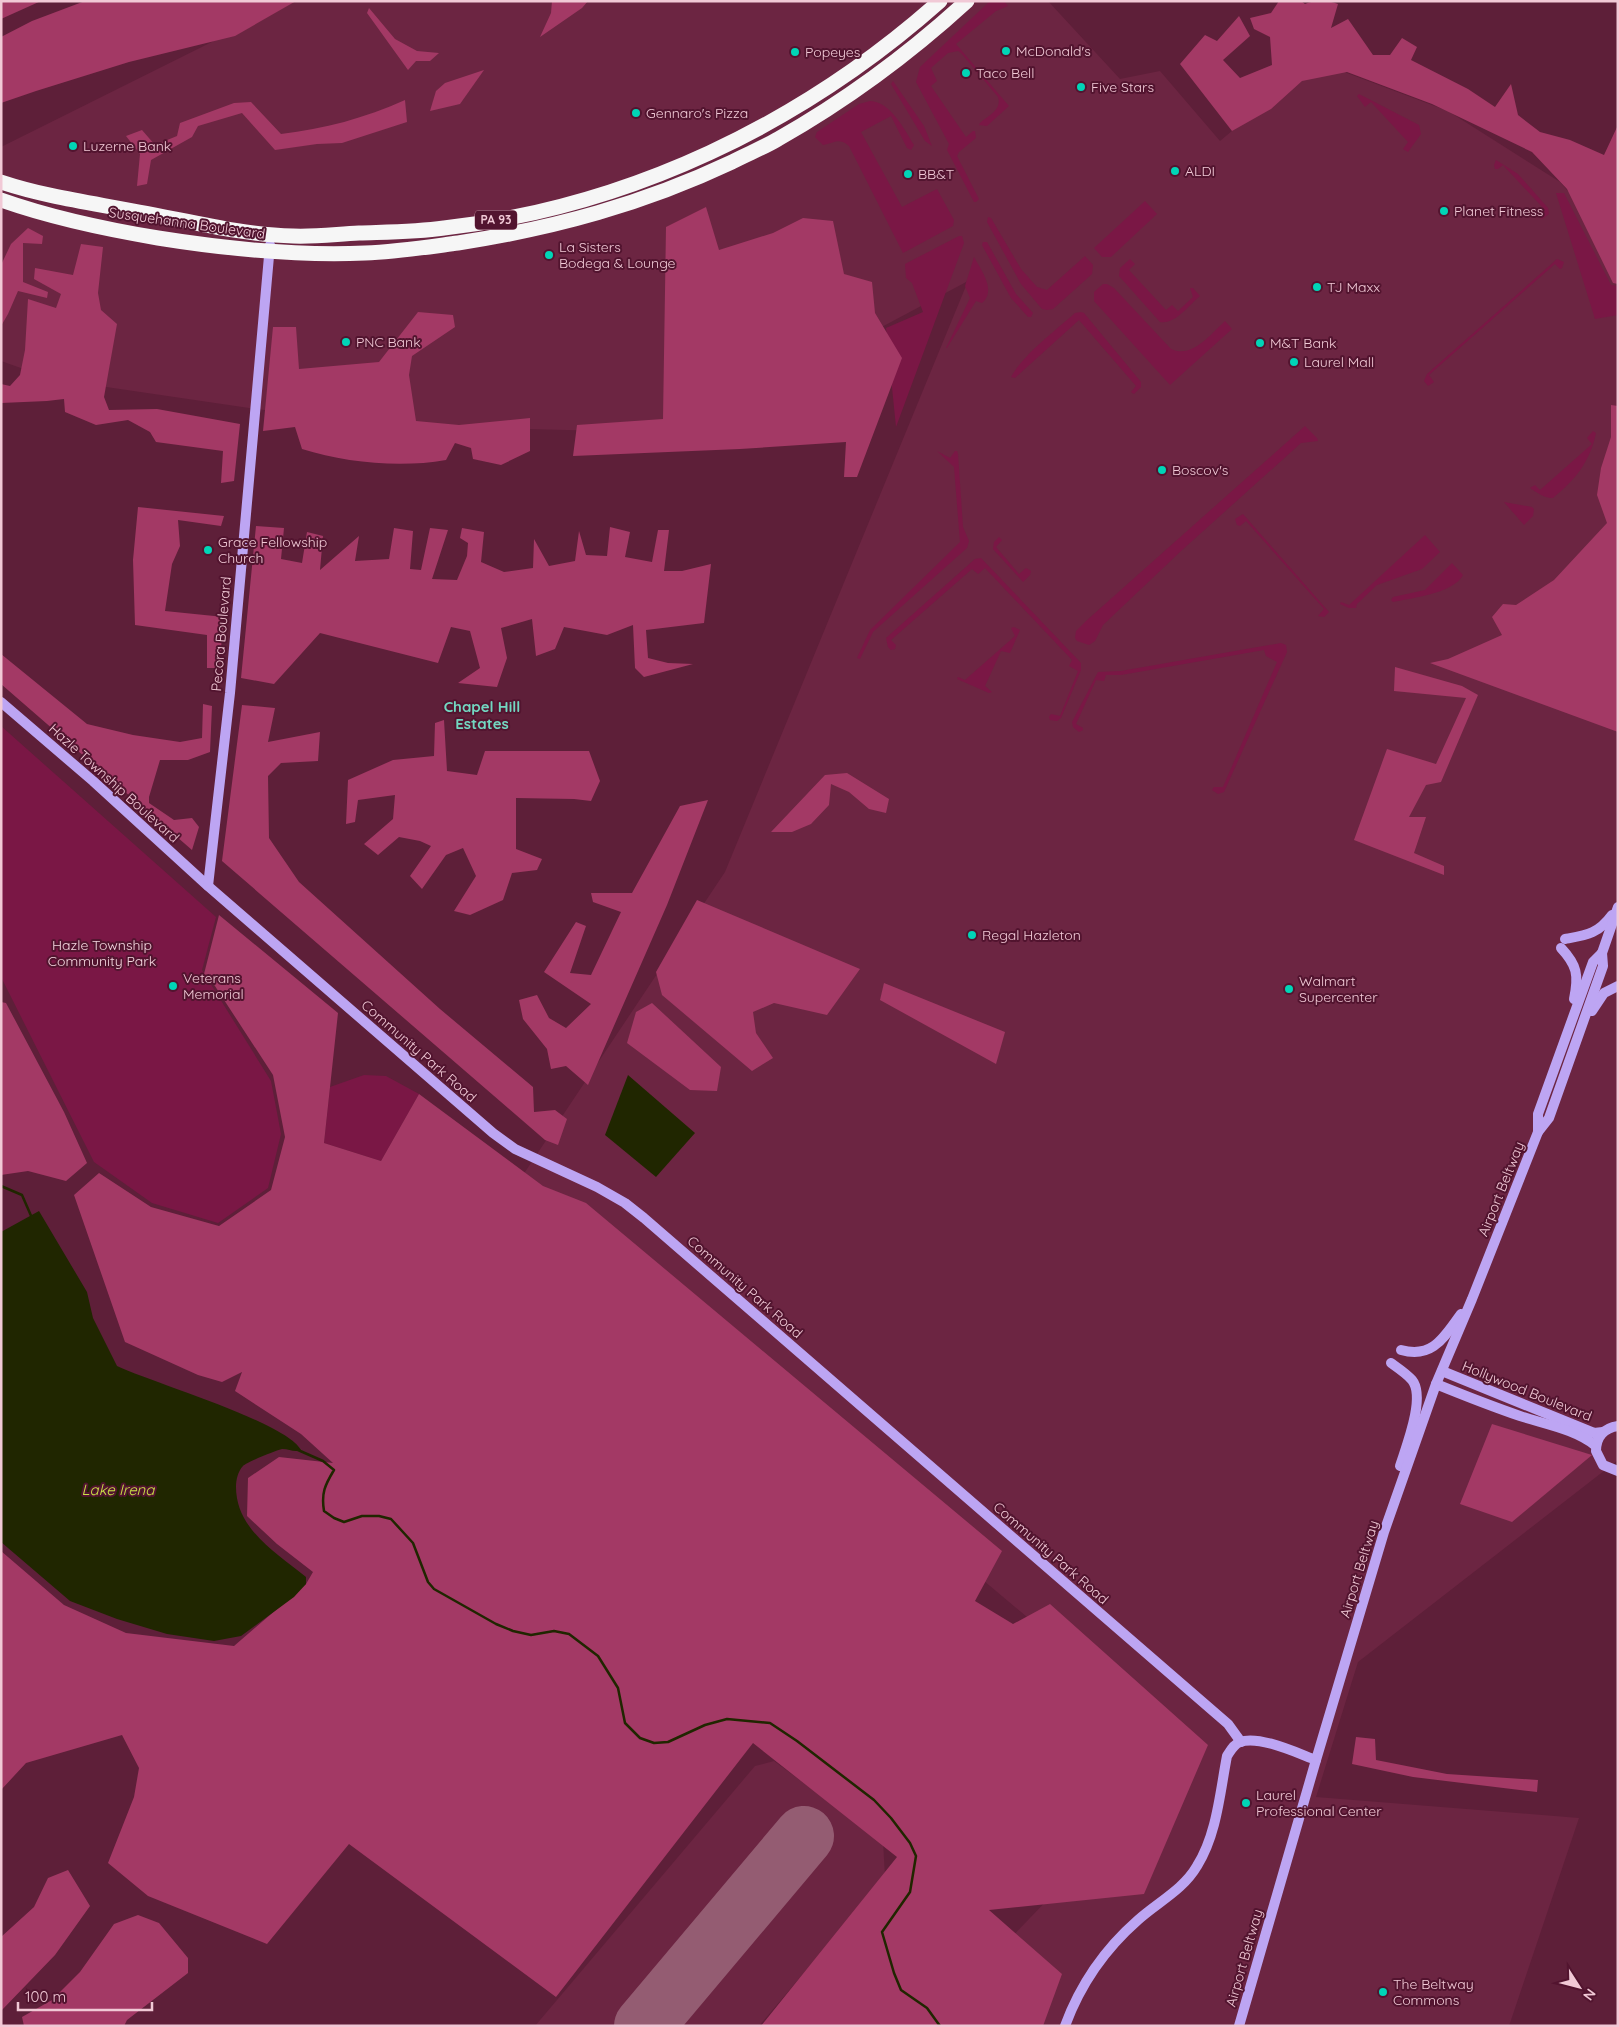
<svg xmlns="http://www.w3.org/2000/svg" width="1619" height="2027" font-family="Quicksand,sans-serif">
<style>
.built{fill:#6c2542}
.green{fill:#7a1745}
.forest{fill:#a33965}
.water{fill:#202600}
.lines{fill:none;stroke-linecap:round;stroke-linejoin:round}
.stream{stroke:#202600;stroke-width:2.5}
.runway{stroke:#945c72;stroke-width:60}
.secondary{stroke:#bda5f3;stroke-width:10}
.highway{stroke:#f6f6f6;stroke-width:15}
.poi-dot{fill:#00d5b7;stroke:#52142f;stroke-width:2}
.labels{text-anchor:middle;stroke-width:4;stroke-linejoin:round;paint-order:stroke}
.shield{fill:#52142f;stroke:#c193a4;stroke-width:1}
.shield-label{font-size:12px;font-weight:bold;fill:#f1c9d6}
.poi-label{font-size:14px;fill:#f1c9d6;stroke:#52142f;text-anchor:start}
.street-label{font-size:14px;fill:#f1c9d6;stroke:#52142f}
.park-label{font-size:14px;fill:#f3d5de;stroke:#52142f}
.neighbourhood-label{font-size:15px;font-weight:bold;fill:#73d7c1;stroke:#52142f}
.water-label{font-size:15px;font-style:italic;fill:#cae146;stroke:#52142f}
</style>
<rect width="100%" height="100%" fill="#5e1f39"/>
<g class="built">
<path d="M 294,1 L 1048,1 L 1120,79 L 1160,71 L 1220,141 L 1315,61 L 1448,111 L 1560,182 L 1618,249 L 1618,1460 L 1358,1662 L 1316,1797 L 1579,1818 L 1509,2026 L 926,2026 L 1189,1753 L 515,1187 L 725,872 L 968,281 L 683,433 L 366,425 L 52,379 L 1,361 L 1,147 Z"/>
<path d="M 774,1761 L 883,1841 L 885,1877 L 759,2026 L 535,2026 L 755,1766 Z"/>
</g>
<g class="green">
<path d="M 990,1 L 1004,1 L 1008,6 L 996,11 L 956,44 L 1009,106 L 987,126 L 979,125 L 980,123 C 989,115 1002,110 998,97 L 961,53 L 958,51 L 948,53 L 931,68 L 937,81 L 931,86 L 966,137 L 973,131 L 975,131 L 976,138 L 959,152 L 957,156 L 979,199 L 976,202 L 974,202 L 947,150 L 949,144 L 916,82 L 920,67 Z"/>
<path d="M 893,81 L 924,126 L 932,146 L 925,141 L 891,84 Z"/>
<path d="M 1359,94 L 1419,125 L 1421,134 L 1408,152 L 1403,149 L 1408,142 L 1371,102 L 1365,107 L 1357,96 Z"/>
<path d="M 870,101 C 891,102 904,129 914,145 L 911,150 L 907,148 L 891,116 L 861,132 L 902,207 L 937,189 L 954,220 L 953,226 L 903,253 L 849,146 C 839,137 834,143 823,145 L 815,137 L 817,132 L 859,104 Z"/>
<path d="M 1496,160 L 1518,174 L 1548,208 L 1549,214 L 1542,219 L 1540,218 L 1545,210 L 1503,165 L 1498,169 L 1495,169 L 1494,165 Z"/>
<path d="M 1556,193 L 1564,193 L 1611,285 L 1618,286 L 1618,315 L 1595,319 Z"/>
<path d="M 1145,201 L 1157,214 L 1111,257 L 1102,257 L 1094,248 Z"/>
<path d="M 988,217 L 991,218 L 1021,269 L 1037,287 L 1047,290 L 1085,256 L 1093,265 L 1092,274 L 1053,309 L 1047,310 L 1042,309 L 1021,284 L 987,222 Z"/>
<path d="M 959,236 L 962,236 L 964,243 L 896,427 L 886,328 L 923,312 L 912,283 L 906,278 L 905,264 Z"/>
<path d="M 983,242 L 987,242 L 1016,294 L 1033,313 L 1031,317 L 1028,317 L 1011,298 L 982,245 Z"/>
<path d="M 974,257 C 981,270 997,291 982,303 L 976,301 L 947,348 L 946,348 L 970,298 L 965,286 Z"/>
<path d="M 1130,259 L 1135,264 L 1129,270 L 1166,310 L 1172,305 L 1178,311 L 1193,297 L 1190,288 L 1193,288 L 1200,296 C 1189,305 1175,325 1160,322 L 1119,276 L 1120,268 Z"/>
<path d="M 1557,259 L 1564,262 L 1562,268 L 1560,269 L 1555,264 L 1429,375 L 1434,382 L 1428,386 L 1424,381 L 1427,374 Z"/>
<path d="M 1103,284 L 1107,284 L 1114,288 L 1171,349 C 1192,359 1211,334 1225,321 L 1232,329 L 1170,385 L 1094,301 L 1094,292 Z"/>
<path d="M 1081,312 L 1084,313 L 1141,382 L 1141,387 L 1134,394 L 1131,392 L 1136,386 L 1079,320 L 1015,378 L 1011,377 C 1023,355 1056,330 1075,313 Z"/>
<path d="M 1305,426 L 1317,438 L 1318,441 L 1301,443 L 1181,551 L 1103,625 L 1095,641 L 1089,645 L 1077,641 L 1075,638 L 1076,631 L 1086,621 Z"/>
<path d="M 1593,431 L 1596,433 C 1590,462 1575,480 1553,498 C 1546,499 1536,492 1530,488 L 1535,485 L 1540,490 L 1592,444 L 1587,438 Z"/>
<path d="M 937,451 L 950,458 L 955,451 L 957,451 L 958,454 L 963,527 L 969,541 L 967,548 L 873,632 L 860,659 L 857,658 L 870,630 L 960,542 L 954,467 Z"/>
<path d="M 1504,502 L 1532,507 L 1534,509 L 1533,516 L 1524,525 Z"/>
<path d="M 1243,514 L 1329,612 L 1324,617 L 1318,616 L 1324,609 L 1246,521 L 1240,526 L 1237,525 L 1235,519 Z"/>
<path d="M 1425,535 L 1440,552 L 1422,569 L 1377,585 L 1357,604 L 1356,608 L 1349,608 L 1340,604 L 1341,602 L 1349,605 Z"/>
<path d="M 999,537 L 1002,540 L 996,547 L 1019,574 L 1026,568 L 1031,571 L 1030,575 L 1023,582 L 993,549 L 994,542 Z"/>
<path d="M 981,558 L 1081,663 L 1081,670 L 1061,718 L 1057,721 L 1050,720 L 1049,717 L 1051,714 L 1060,716 L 1078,671 L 1069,666 L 1072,660 L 985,568 L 978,574 L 972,569 L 891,640 L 896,645 L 895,649 L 891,650 L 888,647 L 886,638 L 975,559 Z"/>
<path d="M 1452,563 L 1463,575 C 1454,593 1412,598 1393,602 L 1391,600 L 1393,597 L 1425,590 Z"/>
<path d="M 1014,627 L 1020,630 L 1010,653 L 1001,651 L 985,686 L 992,692 L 989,693 L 957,679 L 958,677 L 965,680 L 1015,636 L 1011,628 Z"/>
<path d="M 1281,643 L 1286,645 L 1287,652 L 1224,792 L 1218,794 L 1212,790 L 1214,787 L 1223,787 L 1277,662 L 1266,656 L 1264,650 L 1121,675 L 1106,675 L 1104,681 L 1096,680 L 1076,724 L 1083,728 L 1083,730 L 1079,732 L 1073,727 L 1072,722 L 1098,672 L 1121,671 Z"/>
<path d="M 1,726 L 216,917 L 202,970 L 271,1081 L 281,1134 L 268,1188 L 218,1223 L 152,1203 L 94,1162 L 1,977 Z"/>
<path d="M 364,1075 L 386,1076 L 419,1094 L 381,1161 L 324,1143 L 330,1087 Z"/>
</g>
<g class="forest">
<path d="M 1,1 L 41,1 L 1,19 Z"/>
<path d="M 85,1 L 296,1 L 235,36 L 129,62 L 36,91 L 1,103 L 1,37 L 32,21 Z"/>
<path d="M 552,1 L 588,1 L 582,8 L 540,37 L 551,13 Z"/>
<path d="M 1279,1 L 1301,1 L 1305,4 C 1313,0 1329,0 1338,4 L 1331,28 L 1348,19 L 1373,55 L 1390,55 L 1402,38 L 1417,47 L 1411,60 L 1468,89 L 1495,107 L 1511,84 L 1518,115 L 1540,132 L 1570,140 L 1604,155 L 1618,125 L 1618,284 L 1613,283 L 1567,189 L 1532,152 L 1432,104 L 1347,72 L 1302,81 L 1271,109 L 1232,131 L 1180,64 L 1205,35 L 1217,41 L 1239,16 L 1250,36 L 1223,60 L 1240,78 L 1272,65 L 1270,37 L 1254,29 L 1250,18 L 1271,13 Z"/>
<path d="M 369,8 L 395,39 L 417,51 L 439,53 L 430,61 L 416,61 L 408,70 L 367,13 Z"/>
<path d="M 484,70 L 460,104 L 430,111 L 436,91 L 445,83 Z"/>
<path d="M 405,100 L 407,122 L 342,143 L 317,144 L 275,150 L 242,113 L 198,126 L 192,137 L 151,160 L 147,184 L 137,186 L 140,154 L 126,136 L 142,130 L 155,145 L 177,136 L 180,123 L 234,103 L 251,102 L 281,134 C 324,129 365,118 405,100 Z"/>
<path d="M 706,207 L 719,250 L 773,233 L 803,218 L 833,221 L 844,274 L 872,282 L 875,313 L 902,358 L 857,477 L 844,477 L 846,442 L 740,449 L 573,456 L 577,425 L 663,419 L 666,227 Z"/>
<path d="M 28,228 L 43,236 L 42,244 L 23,243 L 23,282 L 48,292 L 47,298 L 18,291 L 8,314 L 1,326 L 1,265 L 11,244 Z"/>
<path d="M 81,244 L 103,247 L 98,293 L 101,310 L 117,324 L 104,397 L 109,410 L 157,409 L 240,424 L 234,481 L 221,483 L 223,451 L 156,442 L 150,432 L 128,420 L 96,425 L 65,412 L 64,399 L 47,401 L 1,403 L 1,384 L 10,386 L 20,375 L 25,350 L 28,299 L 56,308 L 61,294 L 34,279 L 35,268 L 73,275 Z"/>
<path d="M 418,312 L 453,315 L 455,327 L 412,356 L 409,375 L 416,421 L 459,425 L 530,418 L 530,451 L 501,465 L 473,459 L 471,448 L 455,443 L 446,460 C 401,468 346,463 302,449 L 295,427 L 263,431 L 273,327 L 296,327 L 299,369 L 379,362 Z"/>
<path d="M 1611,405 L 1618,406 L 1618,732 L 1430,663 L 1448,659 L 1502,635 L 1492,617 L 1503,604 L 1516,605 L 1554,580 L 1607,523 L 1597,495 L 1601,468 L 1611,437 Z"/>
<path d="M 138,507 L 224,516 L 221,526 L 178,520 L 180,546 L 172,564 L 165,611 L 224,617 L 219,668 L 207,668 L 207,635 L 135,625 L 133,560 Z"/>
<path d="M 256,526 L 284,528 L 281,559 L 302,563 L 307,532 L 323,536 L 320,570 L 359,536 L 355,561 L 389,559 L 394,528 L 413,531 L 410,569 L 421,570 L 430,528 L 448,530 L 432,579 L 457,580 L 467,556 L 468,543 L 460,538 L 462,528 L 484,532 L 481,562 L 504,572 L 533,568 L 534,539 L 549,566 L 575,561 L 579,531 L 586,555 L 607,556 L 610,527 L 630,532 L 625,557 L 652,562 L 658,530 L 669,530 L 664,571 L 682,571 L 711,564 L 704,623 L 646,630 L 648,658 L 668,663 L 693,664 L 644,677 L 635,668 L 633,625 L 607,635 L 564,627 L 555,649 L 536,656 L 532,619 L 501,628 L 507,658 L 497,687 L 458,683 L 480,668 L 470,631 L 451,627 L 438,663 L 320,633 L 274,684 L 241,678 Z"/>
<path d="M 1,654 L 87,724 L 133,735 L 180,742 L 202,738 L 203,704 L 212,706 L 210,752 L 188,760 L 160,760 L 149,797 L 149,803 L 174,820 L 192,818 L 199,827 L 192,850 L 1,684 Z"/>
<path d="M 1395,667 L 1462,686 L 1478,695 L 1441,782 L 1426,785 L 1409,817 L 1426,817 L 1414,853 L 1444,866 L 1444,875 L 1354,840 L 1387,749 L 1436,764 L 1466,698 L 1394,691 Z"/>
<path d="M 242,705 L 275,708 L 268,742 L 320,732 L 318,761 L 281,763 L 268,776 L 269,838 L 299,882 L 440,1009 L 533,1087 L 534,1112 L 555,1110 L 567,1119 L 558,1145 L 545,1140 L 222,861 Z"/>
<path d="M 444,720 L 447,771 L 477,775 L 485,751 L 589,751 L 600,781 L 591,801 L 574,799 L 516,798 L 516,849 L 542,859 L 537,870 L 512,873 L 503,900 L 470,915 L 454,911 L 476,876 L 463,848 L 446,855 L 422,889 L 410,876 L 431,846 L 420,841 L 399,837 L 378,855 L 364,844 L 393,819 L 395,795 L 358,800 L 355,822 L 346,824 L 348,780 L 393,760 L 434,756 L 435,723 Z"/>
<path d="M 847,773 L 889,799 L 886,813 L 869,809 L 849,792 L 831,784 L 829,805 L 811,824 L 792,832 L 771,832 L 825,775 Z"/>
<path d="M 708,800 L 667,905 L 588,1085 L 566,1066 L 551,1069 L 547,1049 L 523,1019 L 519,1000 L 537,995 L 549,1018 L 566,1028 L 591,1004 L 544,972 L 576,922 L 586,926 L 570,973 L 591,975 L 621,912 L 593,902 L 591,893 L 632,893 L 680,806 Z"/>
<path d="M 697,900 L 860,969 L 827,1015 L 774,1003 L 753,1012 L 756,1033 L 773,1058 L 752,1071 L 662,995 L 656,972 Z"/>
<path d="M 219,915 L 338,1013 L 324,1143 L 381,1161 L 419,1094 L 543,1186 L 586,1203 L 1002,1551 L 975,1601 L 1013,1624 L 1050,1604 L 1208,1745 L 1144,1894 L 989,1910 L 1062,1974 L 1043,2026 L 761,2026 L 897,1857 L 753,1743 L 556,1997 L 349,1844 L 267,1944 L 148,1896 L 108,1863 L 134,1797 L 139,1768 L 122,1735 L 26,1763 L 1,1790 L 1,1551 L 64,1605 L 126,1633 L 234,1646 L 306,1584 L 313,1572 L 277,1544 L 247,1516 L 248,1478 L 279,1457 L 333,1463 L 301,1434 L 235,1391 L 242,1372 L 222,1382 L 198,1375 L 125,1342 L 74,1195 L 99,1173 L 151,1207 L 219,1226 L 271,1190 L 285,1137 L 273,1075 L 213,983 L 204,974 Z"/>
<path d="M 884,983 L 1005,1032 L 996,1064 L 880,1000 Z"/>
<path d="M 1,1002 L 6,1003 L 64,1112 L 87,1163 L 66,1181 L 28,1171 L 1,1175 Z"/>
<path d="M 652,1003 L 721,1067 L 717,1091 L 690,1090 L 627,1043 L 636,1012 Z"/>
<path d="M 1492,1424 L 1592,1455 L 1512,1522 L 1460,1504 Z"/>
<path d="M 1356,1737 L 1375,1739 L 1376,1760 L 1447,1774 L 1538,1780 L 1537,1792 L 1413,1777 L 1352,1764 Z"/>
<path d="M 68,1870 L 90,1906 L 55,1955 L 1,2011 L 1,1937 L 34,1907 L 48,1878 Z"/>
<path d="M 138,1915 L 159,1923 L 188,1958 L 188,1973 L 127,2020 L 124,2026 L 24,2026 L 22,2017 L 52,2000 L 80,1972 L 114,1924 Z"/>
</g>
<g class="water">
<path d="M 628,1075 L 695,1133 L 656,1177 L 605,1135 Z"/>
<path d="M 39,1211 L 87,1292 L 93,1318 L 117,1366 C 153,1383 286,1422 301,1450 C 294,1453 290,1449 282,1449 C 277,1450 247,1462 243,1466 C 238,1471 236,1480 236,1487 C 236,1529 276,1553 306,1577 L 306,1584 L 294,1597 L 241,1636 L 214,1641 L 167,1634 L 117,1619 L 70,1601 L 1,1542 L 1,1232 Z"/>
</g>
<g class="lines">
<g class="stream">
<path d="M 1,1186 L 22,1195 L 32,1218"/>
<path d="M 298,1450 L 323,1461 L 334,1470 C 325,1485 321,1493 324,1511 L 334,1518 L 344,1522 L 362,1516 L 379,1516 L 391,1519 L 413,1543 L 428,1582 L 434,1589 L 496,1624 L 513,1631 L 531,1635 L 554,1631 L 569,1634 L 598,1656 L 618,1688 L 625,1723 L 640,1738 L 654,1743 L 668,1742 L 705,1725 L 727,1719 L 770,1723 L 797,1741 L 857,1787 L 874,1800 L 891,1818 L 910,1843 L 916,1856 L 910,1892 L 882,1932 L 894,1973 L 901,1990 L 927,2008 L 940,2026"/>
</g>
<path class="runway" d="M 644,2026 L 804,1836"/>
<g class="secondary">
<path d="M 1,702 L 93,781 L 208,886 L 493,1133 L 515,1149 L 597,1187 L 625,1203 L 644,1218 L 1228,1724 L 1241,1742"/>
<path d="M 208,886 L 230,693 L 270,245"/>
<path d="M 1565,939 C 1587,935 1598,934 1612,915"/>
<path d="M 1561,948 C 1577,965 1579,975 1574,999"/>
<path d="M 1592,1011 L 1604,993 L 1618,986"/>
<path d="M 1538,1132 L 1538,1114 L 1593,962 L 1602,953"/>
<path d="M 1401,1350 C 1433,1359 1444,1337 1461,1314"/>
<path d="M 1391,1363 C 1398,1368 1407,1374 1412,1380 C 1426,1397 1406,1447 1400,1466"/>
<path d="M 1442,1371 L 1594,1433 L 1603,1432"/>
<path d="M 1436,1384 C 1463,1395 1491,1406 1520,1416 C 1544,1424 1575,1429 1596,1446"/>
<path d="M 1618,1426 C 1604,1428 1596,1437 1596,1451 L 1603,1465 L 1618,1471"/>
<path d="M 1065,2026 C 1080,1985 1106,1948 1138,1920 C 1158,1902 1183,1890 1197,1866 C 1217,1834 1220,1792 1227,1756 C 1231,1750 1234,1744 1240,1742 C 1259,1735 1297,1753 1316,1760"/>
<path d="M 1239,2026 L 1316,1760 L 1384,1532 L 1436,1384 L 1472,1299 L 1538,1132 L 1549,1118 L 1603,966 L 1602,953 L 1618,907"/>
</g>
<g class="highway">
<path d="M 1,182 C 46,197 93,203 139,212 C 189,221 242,235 293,236 C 315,237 337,234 359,233 C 387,232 416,232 444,228 C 629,207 802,124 940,1"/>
<path d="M 1,200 C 52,218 104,229 158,238 C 227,249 296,256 365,253 C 396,252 428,247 458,243 C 555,228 643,204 732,162 C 747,154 763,148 778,139 C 847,100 909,54 967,1"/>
</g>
</g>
<g class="poi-dot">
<circle cx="1006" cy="51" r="5"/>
<circle cx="795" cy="52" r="5"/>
<circle cx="966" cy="73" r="5"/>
<circle cx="1081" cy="87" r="5"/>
<circle cx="636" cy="113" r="5"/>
<circle cx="73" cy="146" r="5"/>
<circle cx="1175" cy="171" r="5"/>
<circle cx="908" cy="174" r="5"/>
<circle cx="1444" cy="211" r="5"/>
<circle cx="549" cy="255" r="5"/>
<circle cx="1317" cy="287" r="5"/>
<circle cx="346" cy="342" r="5"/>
<circle cx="1260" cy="343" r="5"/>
<circle cx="1294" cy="362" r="5"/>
<circle cx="1162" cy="470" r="5"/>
<circle cx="208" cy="550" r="5"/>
<circle cx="972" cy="935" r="5"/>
<circle cx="173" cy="986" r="5"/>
<circle cx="1289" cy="989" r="5"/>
<circle cx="1246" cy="1803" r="5"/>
<circle cx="1383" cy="1992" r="5"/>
</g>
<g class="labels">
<rect class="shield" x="475" y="210.5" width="42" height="19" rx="4"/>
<g class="shield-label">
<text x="496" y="224">PA 93</text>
</g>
<g class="poi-label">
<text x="1016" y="56">McDonald's</text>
<text x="805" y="57">Popeyes</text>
<text x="976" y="78">Taco Bell</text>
<text x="1091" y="92">Five Stars</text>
<text x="646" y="118">Gennaro's Pizza</text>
<text x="83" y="151">Luzerne Bank</text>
<text x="1185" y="176">ALDI</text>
<text x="918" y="179">BB&amp;T</text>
<text x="1454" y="216">Planet Fitness</text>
<text x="559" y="252">La Sisters<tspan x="559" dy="16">Bodega &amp; Lounge</tspan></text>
<text x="1327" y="292">TJ Maxx</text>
<text x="356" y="347">PNC Bank</text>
<text x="1270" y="348">M&amp;T Bank</text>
<text x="1304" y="367">Laurel Mall</text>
<text x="1172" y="475">Boscov's</text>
<text x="218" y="547">Grace Fellowship<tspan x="218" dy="16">Church</tspan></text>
<text x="982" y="940">Regal Hazleton</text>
<text x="183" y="983">Veterans<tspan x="183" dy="16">Memorial</tspan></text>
<text x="1299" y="986">Walmart<tspan x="1299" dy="16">Supercenter</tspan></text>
<text x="1256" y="1800">Laurel<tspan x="1256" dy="16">Professional Center</tspan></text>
<text x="1393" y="1989">The Beltway<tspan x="1393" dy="16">Commons</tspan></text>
</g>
<g class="street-label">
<text transform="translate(187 223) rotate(8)" y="5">Susquehanna Boulevard</text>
<text transform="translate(221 634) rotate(-85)" y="5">Pecora Boulevard</text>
<text transform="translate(114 783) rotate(42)" y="5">Hazle Township Boulevard</text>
<text transform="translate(419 1051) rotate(41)" y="5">Community Park Road</text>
<text transform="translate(1501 1189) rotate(-68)" y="5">Airport Beltway</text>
<text transform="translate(745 1287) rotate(41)" y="5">Community Park Road</text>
<text transform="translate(1527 1391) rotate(22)" y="5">Hollywood Boulevard</text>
<text transform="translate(1051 1553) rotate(41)" y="5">Community Park Road</text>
<text transform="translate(1359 1569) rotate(-73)" y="5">Airport Beltway</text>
<text transform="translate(1244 1958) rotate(-74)" y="5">Airport Beltway</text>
</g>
<g class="park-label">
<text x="102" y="950">Hazle Township<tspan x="102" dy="16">Community Park</tspan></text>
</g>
<g class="neighbourhood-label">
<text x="482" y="712">Chapel Hill<tspan x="482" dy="17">Estates</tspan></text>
</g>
<g class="water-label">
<text x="118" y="1495">Lake Irena</text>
</g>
</g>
<rect width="1619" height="2027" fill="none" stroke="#f1c9d6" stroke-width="5"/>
<g transform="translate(1579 1987) rotate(126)" stroke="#52142f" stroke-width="4" paint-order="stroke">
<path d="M0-4L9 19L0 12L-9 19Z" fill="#f1c9d6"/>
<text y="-8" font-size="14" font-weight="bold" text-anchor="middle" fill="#f1c9d6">N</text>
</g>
<path d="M18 2002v8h134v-8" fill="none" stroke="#f1c9d6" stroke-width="2.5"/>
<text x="25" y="2002" font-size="15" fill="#f1c9d6" stroke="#52142f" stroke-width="4" paint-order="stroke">100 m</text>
</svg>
